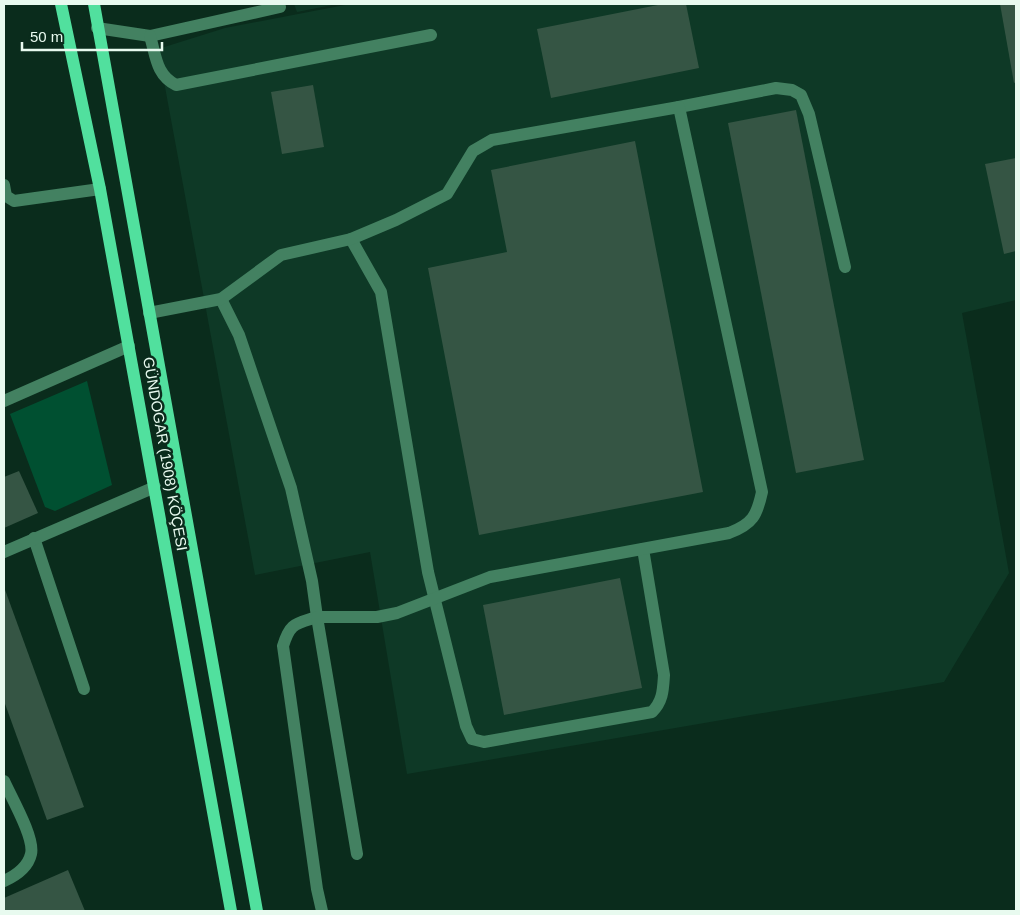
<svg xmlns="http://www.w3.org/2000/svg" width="1020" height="915" font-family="Helvetica,sans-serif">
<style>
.built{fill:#0e3926}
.green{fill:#005031}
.building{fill:#355544}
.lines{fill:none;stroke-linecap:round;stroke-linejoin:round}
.minor{stroke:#438161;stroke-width:12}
.major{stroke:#51e09e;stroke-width:12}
.labels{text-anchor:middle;stroke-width:5;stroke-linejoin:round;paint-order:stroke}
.street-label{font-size:15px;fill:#e8faef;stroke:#0a2c1c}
</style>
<rect width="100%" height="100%" fill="#0a2c1c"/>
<g class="built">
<path d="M 294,4 L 337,4 L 297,12 Z"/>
<path d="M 350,4 L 1016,4 L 1016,300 L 962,313 L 1009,573 L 944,682 L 407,774 L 370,552 L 255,575 L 158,49 L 225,28 Z"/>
</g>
<path class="green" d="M 87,381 L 112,485 L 55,511 L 45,507 L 10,414 Z"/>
<g class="building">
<path d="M 663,4 L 686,4 L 699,68 L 551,98 L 537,29 Z"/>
<path d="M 1000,4 L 1016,4 L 1016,82 L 1014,83 Z"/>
<path d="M 313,85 L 324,147 L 282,154 L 271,92 Z"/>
<path d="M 796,110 L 864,460 L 796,473 L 728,123 Z"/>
<path d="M 635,141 L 703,492 L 479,535 L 428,268 L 507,252 L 491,170 Z"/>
<path d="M 1016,158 L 1016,251 L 1004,254 L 985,164 Z"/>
<path d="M 19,471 L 38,513 L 4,528 L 4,477 Z"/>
<path d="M 620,578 L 642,688 L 504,715 L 483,605 Z"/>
<path d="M 4,587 L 84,807 L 47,820 L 4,701 Z"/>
<path d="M 68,870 L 85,911 L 4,911 L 4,898 Z"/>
</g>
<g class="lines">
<g class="minor">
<path d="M 97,28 L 150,36 L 280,7"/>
<path d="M 150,36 C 156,56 156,75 176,85 L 431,35"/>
<path d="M 679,107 L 776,88 L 792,90 L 801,95 L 809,114 L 845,267"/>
<path d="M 4,185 L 6,196 L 14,201 L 100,189"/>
<path d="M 351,239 L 381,292 L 428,572 L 466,726 L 472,739 L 484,742 L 652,712 C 663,701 663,690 664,675 L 643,549"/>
<path d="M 221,299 L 239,335 L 291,488 L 312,581 L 317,617 C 295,624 290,623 283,646 L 317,889 L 322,911"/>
<path d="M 149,313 L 221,299 L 281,255 L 351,239 L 396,220 L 447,194 L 473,151 L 492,140 L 679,107 L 762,492 C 757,515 753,524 729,533 L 490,577 L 397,613 L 377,617 L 317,617 L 357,854"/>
<path d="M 4,401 L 129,346"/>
<path d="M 34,538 L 84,689"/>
<path d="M 4,552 L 155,487"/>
<path d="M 4,781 C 11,797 35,838 31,854 C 28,867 15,876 4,881"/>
</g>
<g class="major">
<path d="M 61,4 L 100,189 L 231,911"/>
<path d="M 94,4 L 257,911"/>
</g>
</g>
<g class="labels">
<g class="street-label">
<text transform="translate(165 454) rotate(80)" y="5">GÜNDOGAR (1908) KÖÇESI</text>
</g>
</g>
<rect width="1020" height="915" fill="none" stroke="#e8faef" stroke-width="10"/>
<path d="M22 42v8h140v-8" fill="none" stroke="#e8faef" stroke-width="2.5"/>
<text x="30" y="42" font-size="15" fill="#e8faef" stroke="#0a2c1c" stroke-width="4" paint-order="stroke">50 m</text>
</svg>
